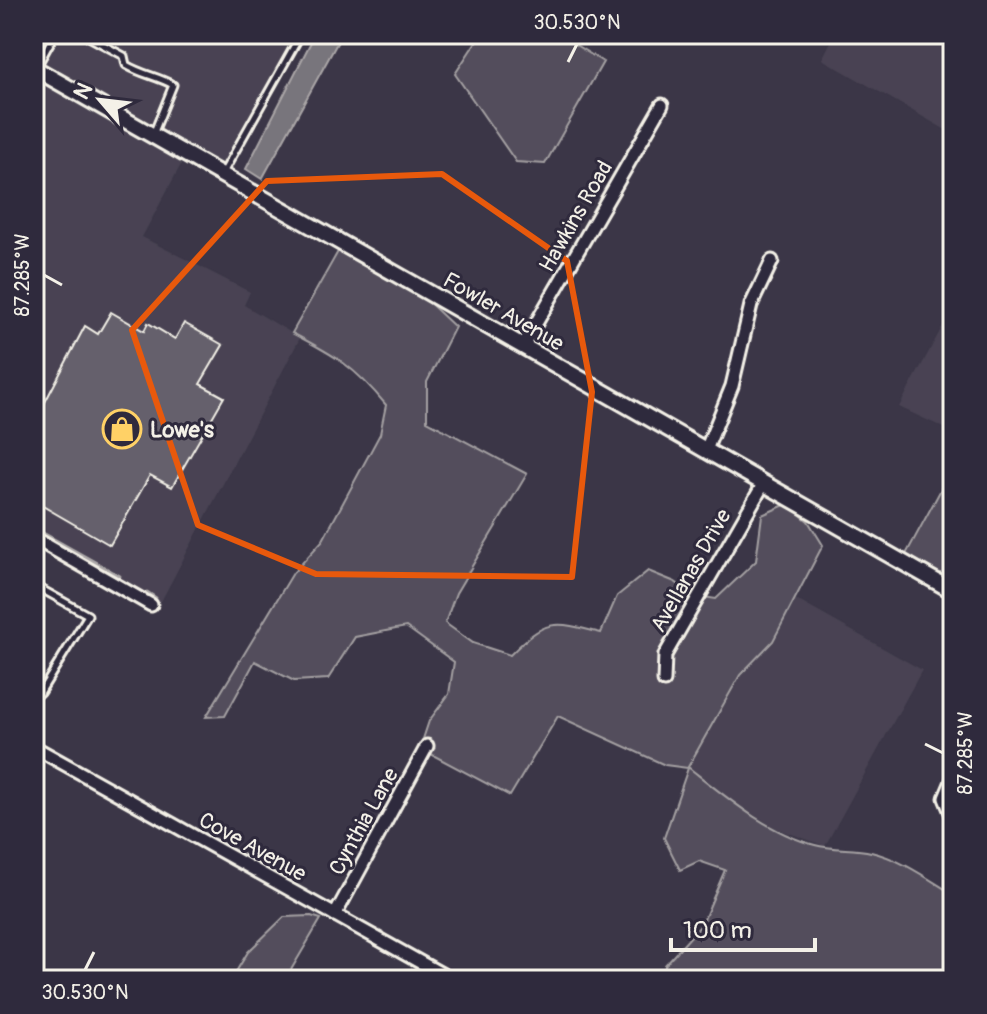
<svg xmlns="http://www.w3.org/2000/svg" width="987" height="1014" font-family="Pangolin,sans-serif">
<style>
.built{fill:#484352}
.green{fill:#534e5c;stroke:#a4a0a2;stroke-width:2}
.water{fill:#78747b;stroke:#aaa6a7;stroke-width:2}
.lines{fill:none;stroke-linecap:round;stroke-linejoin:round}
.stream{stroke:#aaa6a7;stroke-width:3}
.building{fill:#65616c;stroke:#f4f1e8;stroke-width:2}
.lane-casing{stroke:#f4f1e8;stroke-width:11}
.street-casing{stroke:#f4f1e8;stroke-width:17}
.secondary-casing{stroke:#f4f1e8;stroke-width:20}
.lane{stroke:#2f2a3d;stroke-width:5}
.street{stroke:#2f2a3d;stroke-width:11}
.secondary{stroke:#2f2a3d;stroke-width:14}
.marked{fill:none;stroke:#e8590c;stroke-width:6;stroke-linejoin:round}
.ticks{fill:none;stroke:#f4f1e8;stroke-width:3}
.labels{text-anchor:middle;stroke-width:6;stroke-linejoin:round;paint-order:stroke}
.street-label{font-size:22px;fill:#f4f1e8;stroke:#2f2a3d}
.poi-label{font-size:22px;font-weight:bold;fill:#f4f1e8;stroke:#2f2a3d;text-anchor:start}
.neatline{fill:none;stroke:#f4f1e8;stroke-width:3}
.ticks-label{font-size:20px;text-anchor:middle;fill:#f4f1e8}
</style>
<rect width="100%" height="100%" fill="#3b3647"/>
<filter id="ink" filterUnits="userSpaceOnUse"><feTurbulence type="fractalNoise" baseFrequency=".0125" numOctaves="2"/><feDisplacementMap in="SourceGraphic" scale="16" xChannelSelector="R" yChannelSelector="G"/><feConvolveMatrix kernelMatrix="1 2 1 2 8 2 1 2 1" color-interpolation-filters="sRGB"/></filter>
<g filter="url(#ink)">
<g class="built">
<path d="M 34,34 L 302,34 L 225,170 L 34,62 Z"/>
<path d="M 835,34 L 945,34 L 953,40 L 953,134 L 822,59 Z"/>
<path d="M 34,73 L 184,159 L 142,237 L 250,292 L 244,305 L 300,338 L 157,609 L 158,603 L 34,533 Z"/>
<path d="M 953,307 L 953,432 L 899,407 Z"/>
<path d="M 795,599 L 922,670 L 825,846 L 775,828 L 734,803 L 688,767 L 740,675 L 773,641 Z"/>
</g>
<g class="green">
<path d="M 481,34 L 558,34 L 603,62 L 545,164 L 516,162 L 455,74 Z"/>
<path d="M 340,248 L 420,294 L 455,327 L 427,382 L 427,421 L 527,474 L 456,593 L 445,623 L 473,643 L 510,655 C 546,619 552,620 601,633 L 617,596 L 648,571 L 675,582 L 693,595 L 660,653 L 659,685 L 669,686 L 670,657 L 704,597 L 716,599 L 756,561 L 762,515 L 787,504 L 808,521 L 823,545 L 773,641 L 740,675 L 688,767 C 726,797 768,833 815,845 C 833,850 853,848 871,852 C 901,859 927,878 953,894 L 953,980 L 664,980 L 665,965 L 702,924 L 725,870 L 699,861 L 680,870 L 664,838 L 688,768 L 665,765 L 558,716 L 510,796 L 429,753 L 433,744 L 424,740 L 421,745 L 429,721 L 449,694 L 454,662 L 406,627 L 355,637 L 328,679 L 294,681 L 255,661 L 225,716 L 206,717 L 293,573 L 323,540 L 380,434 L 386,405 C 354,366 336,356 292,333 Z"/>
<path d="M 953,467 L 953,585 L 904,558 Z"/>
<path d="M 311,916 L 321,919 L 285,980 L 231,980 L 248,952 L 284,917 Z"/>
</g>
<path class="water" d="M 315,34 L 342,34 L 262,179 L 246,169 Z"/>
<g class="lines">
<g class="stream">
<path d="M 34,528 L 120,576"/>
<path d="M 147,592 L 156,598"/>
</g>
</g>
<path class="building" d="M 111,312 L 144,331 L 148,323 L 175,339 L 184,323 L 223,345 L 200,384 L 224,397 L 172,487 L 150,475 L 110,545 L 34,501 L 34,444 L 42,431 L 34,423 L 85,326 L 98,334 Z"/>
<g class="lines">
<defs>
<g id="lane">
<path d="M 83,34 L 124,56 L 126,65 C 143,75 157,76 173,85 L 154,132"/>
<path d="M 36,68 L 55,34"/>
<path d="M 223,173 L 301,34"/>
<path d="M 34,585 L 88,615 L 40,693 L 34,690"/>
</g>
<g id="street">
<path d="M 523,346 L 662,105"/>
<path d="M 706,450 L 732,386 L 751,305 L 772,261"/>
<path d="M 34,538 L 151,605"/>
<path d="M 664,681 L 665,655 L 764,483"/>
<path d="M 34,747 L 452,980"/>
<path d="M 953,779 L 945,798 L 953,817"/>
<path d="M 335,915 L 427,746"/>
</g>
<path id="secondary" d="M 34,68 L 953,591"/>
</defs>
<use href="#lane" class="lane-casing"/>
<use href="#street" class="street-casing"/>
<use href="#secondary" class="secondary-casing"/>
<use href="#lane" class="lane"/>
<use href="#street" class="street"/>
<use href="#secondary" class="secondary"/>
</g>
</g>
<path class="marked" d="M 442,174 L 567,261 L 592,392 L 572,577 L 316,574 L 198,525 L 132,330 L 267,181 Z"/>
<path class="ticks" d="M 568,62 L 577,44M 44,275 L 62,285M 925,744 L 943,753M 85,970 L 94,952"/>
<defs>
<symbol id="shop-ring" viewBox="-11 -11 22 22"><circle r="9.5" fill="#2f2a3d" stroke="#ffd166" stroke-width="1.5"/><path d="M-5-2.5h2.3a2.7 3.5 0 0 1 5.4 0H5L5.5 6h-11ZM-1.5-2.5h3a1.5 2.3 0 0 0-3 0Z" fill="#ffd166"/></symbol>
</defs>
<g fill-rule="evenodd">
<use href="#shop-ring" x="100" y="407" width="44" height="44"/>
</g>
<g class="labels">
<g class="street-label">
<text transform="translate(575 216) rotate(-60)" y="8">Hawkins Road</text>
<text transform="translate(504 311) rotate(30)" y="8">Fowler Avenue</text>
<text transform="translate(690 570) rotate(-60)" y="8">Avellanas Drive</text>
<text transform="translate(363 821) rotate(-61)" y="8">Cynthia Lane</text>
<text transform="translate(253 846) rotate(29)" y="8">Cove Avenue</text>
</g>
<g class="poi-label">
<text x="150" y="437">Lowe's</text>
</g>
</g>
<rect width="987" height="1014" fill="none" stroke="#2f2a3d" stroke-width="88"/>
<g transform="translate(100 100) rotate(298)" stroke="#2f2a3d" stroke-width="6" paint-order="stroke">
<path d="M0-6L14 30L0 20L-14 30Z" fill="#f4f1e8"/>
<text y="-12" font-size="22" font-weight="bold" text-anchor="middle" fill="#f4f1e8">N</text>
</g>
<path d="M671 938v12h144v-12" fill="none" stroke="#f4f1e8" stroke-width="4"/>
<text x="683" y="938" font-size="24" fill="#f4f1e8" stroke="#2f2a3d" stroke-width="6" paint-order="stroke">100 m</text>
<rect x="44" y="44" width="899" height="926" class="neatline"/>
<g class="ticks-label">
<text x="577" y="29">30.530°N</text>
<text transform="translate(22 275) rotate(-90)" y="7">87.285°W</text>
<text transform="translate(965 753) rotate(-90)" y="7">87.285°W</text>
<text x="85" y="999">30.530°N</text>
</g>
</svg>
